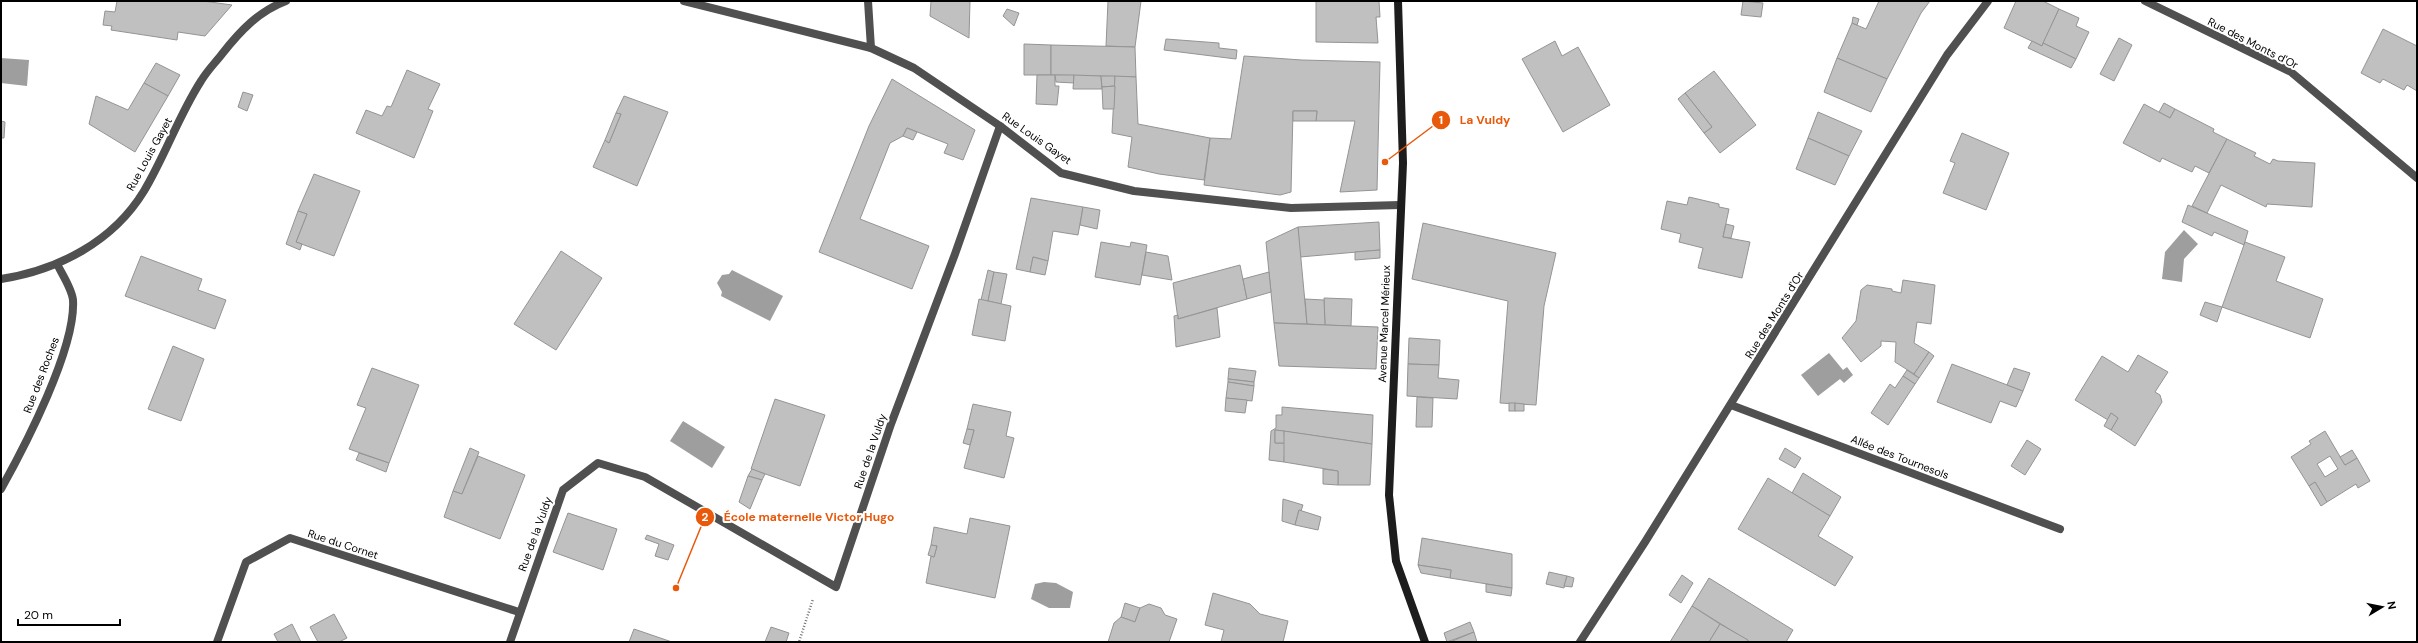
<svg xmlns="http://www.w3.org/2000/svg" width="2418" height="643" font-family="'DM Sans',sans-serif">
<style>
.water{fill:#9e9e9e}
.building{fill:#c0c0c0;stroke:#949494;fill-rule:evenodd}
.lines{fill:none;stroke-linecap:round;stroke-linejoin:round}
.path{stroke:#727272;stroke-width:2.5;stroke-dasharray:1 2;stroke-linecap:butt}
.lane{stroke:#505050;stroke-width:8}
.street{stroke:#505050;stroke-width:8}
.secondary{stroke:#1d1d1d;stroke-width:8}
.labels{text-anchor:middle;stroke-width:4;stroke-linejoin:round;paint-order:stroke}
.street-label{font-size:11px;fill:#000;stroke:#fff}
.leader{fill:none;stroke:#e8590c;stroke-width:1.5}
.callout-dot{fill:#e8590c;stroke:#fff;stroke-width:1.5}
.mark-label{font-size:12px;text-anchor:middle;font-weight:bold;fill:#fff}
.callout-label{font-size:12px;text-anchor:middle;font-weight:bold;fill:#e8590c;stroke:#fff;stroke-width:4;stroke-linejoin:round;paint-order:stroke}
</style>
<rect width="100%" height="100%" fill="#fff"/>
<g class="water">
<path d="M 1,58 L 29,60 L 27,86 L 1,83 Z"/>
<path d="M 2184,230 L 2198,244 L 2184,259 L 2182,282 L 2162,279 L 2165,252 Z"/>
<path d="M 732,270 L 783,296 L 770,321 L 721,296 L 722,292 L 717,283 L 722,275 L 729,274 Z"/>
<path d="M 1829,353 L 1843,370 L 1847,367 L 1853,375 L 1844,383 L 1840,379 L 1818,396 L 1801,375 Z"/>
<path d="M 683,421 L 725,447 L 712,468 L 670,441 Z"/>
<path d="M 1044,582 L 1056,583 L 1073,592 L 1070,608 L 1049,608 L 1031,599 L 1035,584 Z"/>
</g>
<g class="building">
<path d="M 117,1 L 203,1 L 232,5 L 205,36 L 178,32 L 177,40 L 111,30 L 112,26 L 103,25 L 105,11 L 115,12 Z"/>
<path d="M 931,1 L 970,1 L 969,38 L 930,16 Z"/>
<path d="M 1108,1 L 1141,1 L 1135,47 L 1106,46 Z"/>
<path d="M 1316,1 L 1379,1 L 1380,17 L 1376,17 L 1378,43 L 1316,42 Z"/>
<path d="M 1743,1 L 1763,3 L 1761,17 L 1741,15 Z"/>
<path d="M 1879,1 L 1930,1 L 1921,13 L 1887,79 L 1837,58 L 1852,23 L 1866,29 Z"/>
<path d="M 2016,1 L 2043,1 L 2059,9 L 2042,46 L 2004,28 Z"/>
<path d="M 1007,9 L 1019,13 L 1014,26 L 1003,16 Z"/>
<path d="M 2059,9 L 2079,18 L 2076,26 L 2089,32 L 2076,59 L 2043,43 Z"/>
<path d="M 1853,17 L 1859,19 L 1857,25 L 1852,23 Z"/>
<path d="M 2383,29 L 2417,46 L 2417,91 L 2407,85 L 2404,90 L 2383,79 L 2380,83 L 2361,73 Z"/>
<path d="M 2119,38 L 2132,45 L 2114,81 L 2100,74 Z"/>
<path d="M 1166,39 L 1219,43 L 1219,48 L 1237,50 L 1236,59 L 1164,50 Z"/>
<path d="M 1555,41 L 1562,56 L 1578,47 L 1610,105 L 1563,132 L 1522,59 Z"/>
<path d="M 2032,41 L 2042,46 L 2043,43 L 2076,59 L 2071,68 L 2028,48 Z"/>
<path d="M 1024,44 L 1051,45 L 1051,75 L 1024,75 Z"/>
<path d="M 1051,45 L 1135,47 L 1136,77 L 1051,75 Z"/>
<path d="M 1244,56 L 1302,60 L 1380,62 L 1377,190 L 1340,192 L 1355,121 L 1316,121 L 1317,111 L 1293,111 L 1291,192 L 1280,195 L 1204,185 L 1210,138 L 1231,139 Z"/>
<path d="M 1837,58 L 1887,79 L 1871,112 L 1824,92 Z"/>
<path d="M 156,63 L 180,75 L 168,96 L 144,83 Z"/>
<path d="M 407,70 L 440,84 L 428,109 L 433,111 L 414,158 L 356,133 L 366,110 L 382,116 L 387,106 L 391,107 Z"/>
<path d="M 1714,71 L 1756,125 L 1720,153 L 1704,133 L 1712,127 L 1685,93 Z"/>
<path d="M 1037,75 L 1055,75 L 1055,86 L 1059,86 L 1057,105 L 1036,104 Z"/>
<path d="M 1055,75 L 1074,75 L 1074,83 L 1056,82 Z"/>
<path d="M 1074,75 L 1101,76 L 1102,89 L 1073,89 Z"/>
<path d="M 1101,76 L 1115,76 L 1115,86 L 1102,87 Z"/>
<path d="M 1115,76 L 1136,77 L 1138,124 L 1210,138 L 1204,180 L 1159,174 L 1128,167 L 1132,137 L 1112,133 Z"/>
<path d="M 892,79 L 975,130 L 963,160 L 944,153 L 948,144 L 907,128 L 903,136 L 890,143 L 860,219 L 929,246 L 912,289 L 819,252 L 869,126 Z"/>
<path d="M 144,83 L 168,96 L 135,152 L 89,124 L 96,96 L 128,110 Z"/>
<path d="M 1115,86 L 1114,109 L 1103,109 L 1102,87 Z"/>
<path d="M 243,92 L 253,95 L 247,111 L 238,107 Z"/>
<path d="M 1685,93 L 1712,127 L 1704,133 L 1678,99 Z"/>
<path d="M 624,96 L 668,112 L 637,186 L 593,167 L 605,140 L 609,143 L 621,114 L 616,113 Z"/>
<path d="M 2164,103 L 2175,109 L 2170,118 L 2159,112 Z"/>
<path d="M 2144,104 L 2170,118 L 2175,109 L 2214,129 L 2213,132 L 2227,139 L 2209,173 L 2195,166 L 2192,172 L 2162,158 L 2160,162 L 2123,143 Z"/>
<path d="M 1293,111 L 1317,111 L 1316,121 L 1293,121 Z"/>
<path d="M 1818,112 L 1862,131 L 1849,156 L 1808,138 Z"/>
<path d="M 616,113 L 621,114 L 609,143 L 605,140 Z"/>
<path d="M 1,121 L 5,122 L 4,138 L 1,138 Z"/>
<path d="M 907,128 L 917,132 L 913,140 L 903,136 Z"/>
<path d="M 1962,133 L 2009,153 L 1986,210 L 1943,193 L 1955,163 L 1950,161 Z"/>
<path d="M 1808,138 L 1849,156 L 1835,185 L 1796,169 Z"/>
<path d="M 2227,139 L 2256,153 L 2254,156 L 2270,164 L 2273,159 L 2278,161 L 2315,163 L 2312,207 L 2267,204 L 2266,207 L 2221,185 L 2207,213 L 2192,206 Z"/>
<path d="M 314,174 L 360,191 L 334,256 L 296,242 L 307,214 L 298,211 Z"/>
<path d="M 1689,197 L 1719,204 L 1719,207 L 1729,209 L 1723,237 L 1750,242 L 1742,278 L 1698,268 L 1703,248 L 1679,242 L 1681,234 L 1661,229 L 1667,201 L 1687,205 Z"/>
<path d="M 1031,198 L 1083,207 L 1078,235 L 1053,231 L 1048,261 L 1033,257 L 1030,272 L 1016,269 Z"/>
<path d="M 2188,205 L 2248,231 L 2244,245 L 2214,232 L 2212,236 L 2182,222 Z"/>
<path d="M 1083,207 L 1100,210 L 1097,229 L 1080,225 Z"/>
<path d="M 298,211 L 307,214 L 296,242 L 302,244 L 300,250 L 286,244 Z"/>
<path d="M 1379,222 L 1380,250 L 1300,257 L 1298,227 Z"/>
<path d="M 1423,223 L 1556,253 L 1544,306 L 1536,405 L 1500,403 L 1508,301 L 1412,279 Z"/>
<path d="M 1726,224 L 1734,226 L 1731,238 L 1723,237 Z"/>
<path d="M 1298,227 L 1307,324 L 1274,323 L 1266,242 Z"/>
<path d="M 1101,242 L 1130,247 L 1131,242 L 1147,245 L 1140,285 L 1095,277 Z"/>
<path d="M 2245,242 L 2285,257 L 2276,281 L 2323,299 L 2310,338 L 2222,307 Z"/>
<path d="M 1380,250 L 1380,258 L 1355,260 L 1355,252 Z"/>
<path d="M 561,251 L 602,278 L 556,350 L 514,324 Z"/>
<path d="M 1146,252 L 1168,256 L 1172,280 L 1142,275 Z"/>
<path d="M 141,256 L 202,279 L 198,290 L 226,300 L 215,329 L 125,296 Z"/>
<path d="M 1033,257 L 1048,261 L 1045,275 L 1030,272 Z"/>
<path d="M 1240,265 L 1247,299 L 1178,319 L 1173,283 Z"/>
<path d="M 988,270 L 994,272 L 988,301 L 981,300 Z"/>
<path d="M 994,272 L 1007,274 L 1001,304 L 988,301 Z"/>
<path d="M 1269,272 L 1271,292 L 1247,299 L 1243,279 Z"/>
<path d="M 1903,280 L 1935,285 L 1931,324 L 1917,322 L 1914,343 L 1929,352 L 1914,374 L 1895,362 L 1896,342 L 1881,341 L 1881,346 L 1861,362 L 1842,338 L 1856,321 L 1861,290 L 1867,285 L 1892,289 L 1892,291 L 1901,293 Z"/>
<path d="M 1324,298 L 1352,299 L 1351,326 L 1325,325 Z"/>
<path d="M 979,299 L 1011,306 L 1005,341 L 972,335 Z"/>
<path d="M 1305,299 L 1324,300 L 1325,325 L 1307,324 Z"/>
<path d="M 2205,302 L 2222,307 L 2217,322 L 2200,315 Z"/>
<path d="M 1217,308 L 1220,337 L 1176,347 L 1174,316 L 1178,315 L 1178,319 Z"/>
<path d="M 1274,323 L 1378,327 L 1376,369 L 1279,366 Z"/>
<path d="M 1409,338 L 1440,340 L 1439,365 L 1408,364 Z"/>
<path d="M 173,346 L 204,359 L 181,421 L 148,409 Z"/>
<path d="M 1929,352 L 1934,356 L 1919,378 L 1914,374 Z"/>
<path d="M 2138,355 L 2168,372 L 2155,392 L 2160,395 L 2162,402 L 2135,446 L 2111,430 L 2118,418 L 2111,413 L 2108,420 L 2075,400 L 2102,356 L 2128,372 Z"/>
<path d="M 1408,364 L 1439,365 L 1438,378 L 1459,380 L 1457,399 L 1407,396 Z"/>
<path d="M 1952,364 L 2023,391 L 2016,407 L 2000,401 L 1991,423 L 1937,402 Z"/>
<path d="M 372,368 L 419,385 L 389,463 L 349,449 L 366,408 L 357,405 Z"/>
<path d="M 1229,368 L 1256,371 L 1254,382 L 1228,379 Z"/>
<path d="M 2014,368 L 2030,373 L 2023,391 L 2007,385 Z"/>
<path d="M 1907,370 L 1919,378 L 1915,384 L 1903,376 Z"/>
<path d="M 1903,376 L 1915,384 L 1888,425 L 1871,413 L 1890,384 L 1895,388 Z"/>
<path d="M 1228,379 L 1254,382 L 1254,386 L 1228,382 Z"/>
<path d="M 1228,382 L 1254,386 L 1252,401 L 1226,398 Z"/>
<path d="M 1417,397 L 1433,398 L 1432,427 L 1416,427 Z"/>
<path d="M 1226,398 L 1247,400 L 1245,413 L 1225,411 Z"/>
<path d="M 775,399 L 825,415 L 800,486 L 751,469 Z"/>
<rect x="1509" y="403" width="6" height="8"/>
<path d="M 1515,403 L 1524,404 L 1524,411 L 1515,411 Z"/>
<path d="M 973,404 L 1011,412 L 1006,436 L 1014,438 L 1004,478 L 964,468 L 974,430 L 967,429 Z"/>
<path d="M 1282,407 L 1373,415 L 1372,444 L 1275,430 L 1275,443 L 1285,443 L 1284,462 L 1269,460 L 1271,431 L 1276,428 L 1276,415 L 1282,415 Z"/>
<path d="M 2111,413 L 2118,418 L 2111,430 L 2104,426 Z"/>
<path d="M 967,429 L 974,430 L 970,445 L 963,443 Z"/>
<path d="M 1275,430 L 1284,431 L 1285,443 L 1275,443 Z"/>
<path d="M 1284,431 L 1372,444 L 1370,485 L 1338,485 L 1338,471 L 1284,462 Z"/>
<path d="M 2325,431 L 2345,465 L 2357,458 L 2370,481 L 2358,488 L 2356,484 L 2327,502 L 2315,482 L 2309,486 L 2291,457 L 2311,444 L 2309,441 ZM 2330,456 L 2338,469 L 2325,477 L 2317,464 Z"/>
<path d="M 2027,440 L 2041,449 L 2025,475 L 2011,466 Z"/>
<path d="M 470,448 L 479,452 L 462,494 L 453,491 Z"/>
<path d="M 1785,448 L 1801,458 L 1795,468 L 1779,459 Z"/>
<path d="M 2352,450 L 2357,458 L 2345,465 L 2340,457 Z"/>
<path d="M 359,453 L 389,463 L 386,472 L 356,460 Z"/>
<path d="M 478,456 L 525,475 L 500,539 L 444,517 L 453,491 L 462,494 Z"/>
<path d="M 752,469 L 765,474 L 762,480 L 748,476 Z"/>
<path d="M 1323,469 L 1338,471 L 1338,485 L 1323,484 Z"/>
<path d="M 1803,473 L 1841,497 L 1830,516 L 1792,493 Z"/>
<path d="M 748,476 L 762,480 L 750,509 L 739,502 Z"/>
<path d="M 1768,478 L 1830,516 L 1818,536 L 1853,557 L 1835,586 L 1738,529 Z"/>
<path d="M 2315,482 L 2327,502 L 2321,506 L 2309,486 Z"/>
<path d="M 1283,499 L 1303,505 L 1301,511 L 1299,510 L 1295,525 L 1282,521 Z"/>
<path d="M 1299,510 L 1321,517 L 1318,530 L 1295,525 Z"/>
<path d="M 568,513 L 617,529 L 603,570 L 553,552 Z"/>
<path d="M 970,518 L 1010,526 L 995,598 L 926,583 L 931,556 L 934,557 L 937,546 L 931,545 L 934,527 L 967,534 Z"/>
<path d="M 647,535 L 674,545 L 668,560 L 655,556 L 659,544 L 645,539 Z"/>
<path d="M 1422,538 L 1512,554 L 1512,588 L 1450,578 L 1451,570 L 1418,565 Z"/>
<path d="M 931,545 L 937,546 L 934,557 L 928,555 Z"/>
<path d="M 1418,565 L 1451,570 L 1450,578 L 1421,573 Z"/>
<path d="M 1549,572 L 1567,576 L 1564,588 L 1546,584 Z"/>
<path d="M 1682,575 L 1693,583 L 1681,603 L 1669,595 Z"/>
<path d="M 1567,576 L 1574,578 L 1572,587 L 1564,586 Z"/>
<path d="M 1709,578 L 1793,630 L 1786,642 L 1750,642 L 1692,606 Z"/>
<path d="M 1486,584 L 1512,588 L 1511,596 L 1486,592 Z"/>
<path d="M 1213,593 L 1250,604 L 1260,614 L 1288,621 L 1283,642 L 1221,642 L 1224,630 L 1205,625 Z"/>
<path d="M 1125,603 L 1140,608 L 1135,622 L 1121,617 Z"/>
<path d="M 1149,604 L 1161,608 L 1165,615 L 1177,619 L 1169,642 L 1108,642 L 1114,623 L 1121,617 L 1135,622 L 1140,608 Z"/>
<path d="M 1692,606 L 1720,624 L 1709,642 L 1670,642 Z"/>
<path d="M 334,614 L 347,638 L 339,642 L 318,642 L 310,627 Z"/>
<path d="M 1470,622 L 1474,632 L 1447,642 L 1444,633 Z"/>
<path d="M 292,624 L 301,642 L 278,642 L 274,634 Z"/>
<path d="M 1720,624 L 1748,640 L 1747,642 L 1709,642 Z"/>
<path d="M 771,627 L 789,633 L 786,642 L 765,642 Z"/>
<path d="M 634,629 L 672,642 L 629,642 Z"/>
<path d="M 1474,632 L 1477,642 L 1450,642 Z"/>
</g>
<g class="lines">
<path class="path" d="M 801,642 L 799,642 L 813,599"/>
<path class="lane" d="M 1731,405 L 2060,529"/>
<g class="street">
<path d="M 684,1 L 871,48 L 914,68 L 1000,126 L 1061,173 L 1134,191 L 1291,208 L 1400,205"/>
<path d="M 868,1 L 871,48"/>
<path d="M 2145,1 L 2291,72 L 2417,178"/>
<path d="M 1,279 C 58,270 113,242 144,191 C 165,156 179,115 201,81 C 207,71 215,63 222,54 C 240,31 259,11 286,1"/>
<path d="M 1,489 C 25,446 76,348 73,300 C 72,289 62,274 57,264"/>
<path d="M 217,642 L 246,562 L 290,538 L 519,612"/>
<path d="M 510,642 L 563,490 L 598,463 L 645,477 L 836,587 L 891,424 L 955,254 L 1000,126"/>
<path d="M 1580,642 L 1645,542 L 1947,55 L 1988,1"/>
</g>
<path class="secondary" d="M 1398,1 L 1403,163 L 1389,495 L 1396,561 L 1425,642"/>
</g>
<g class="labels">
<g class="street-label">
<text transform="translate(2253 43) rotate(27)" y="4">Rue des Monts d'Or</text>
<text transform="translate(1037 138) rotate(35)" y="4">Rue Louis Gayet</text>
<text transform="translate(149 154) rotate(-61)" y="4">Rue Louis Gayet</text>
<text transform="translate(1774 315) rotate(-58)" y="4">Rue des Monts d'Or</text>
<text transform="translate(1384 324) rotate(-88)" y="4">Avenue Marcel Mérieux</text>
<text transform="translate(41 375) rotate(-69)" y="4">Rue des Roches</text>
<text transform="translate(870 451) rotate(-71)" y="4">Rue de la Vuldy</text>
<text transform="translate(1900 457) rotate(21)" y="4">Allée des Tournesols</text>
<text transform="translate(535 534) rotate(-70)" y="4">Rue de la Vuldy</text>
<text transform="translate(343 544) rotate(18)" y="4">Rue du Cornet</text>
</g>
</g>
<path class="leader" d="M1385 162L1441 120M676 588L705 517"/>
<g class="callout-dot">
<circle cx="1385" cy="162" r="4"/>
<circle cx="676" cy="588" r="4"/>
<circle cx="1441" cy="120" r="10"/>
<circle cx="705" cy="517" r="10"/>
</g>
<g class="mark-label">
<text x="1441" y="124">1</text>
<text x="705" y="521">2</text>
</g>
<g class="callout-label">
<text x="1485" y="124">La Vuldy</text>
<text x="809" y="521">École maternelle Victor Hugo</text>
</g>
<rect width="2418" height="643" fill="none" stroke="#000000" stroke-width="4"/>
<g transform="translate(2382 607) rotate(80)" stroke="#ffffff" stroke-width="3" paint-order="stroke">
<path d="M0-3L7 15L0 10L-7 15Z" fill="#000000"/>
<text y="-6" font-size="11" font-weight="bold" text-anchor="middle" fill="#000000">N</text>
</g>
<path d="M18 619v6h102v-6" fill="none" stroke="#000000" stroke-width="2"/>
<text x="24" y="619" font-size="12" fill="#000000" stroke="#ffffff" stroke-width="3" paint-order="stroke">20 m</text>
</svg>
